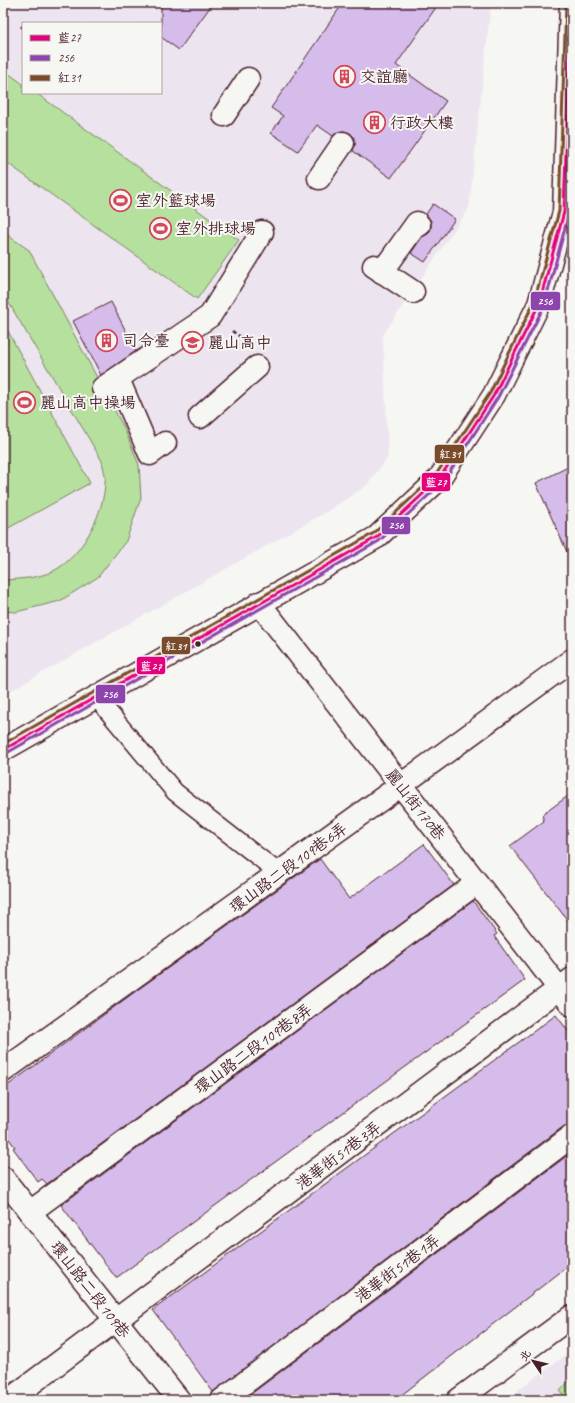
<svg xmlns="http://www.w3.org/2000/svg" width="575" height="1403" font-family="Caveat,'LXGW WenKai TC',sans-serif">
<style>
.built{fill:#ece5f0;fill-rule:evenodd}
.green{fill:#b5e09d;stroke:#808064}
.building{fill:#d6bcea;stroke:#4a1f2b}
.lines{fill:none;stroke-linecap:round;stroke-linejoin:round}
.lane-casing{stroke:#4a1f2b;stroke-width:20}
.street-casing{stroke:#4a1f2b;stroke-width:25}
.secondary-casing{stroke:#4a1f2b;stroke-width:25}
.path{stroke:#4a1f2b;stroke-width:2.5;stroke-dasharray:4 3;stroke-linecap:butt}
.lane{stroke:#f6f6f2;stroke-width:17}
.street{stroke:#f6f6f2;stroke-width:22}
.secondary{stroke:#f6f6f2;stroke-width:22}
.bus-1-casing{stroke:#f6f6f2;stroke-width:6}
.bus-2-casing{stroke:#f6f6f2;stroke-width:6}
.bus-3-casing{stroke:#f6f6f2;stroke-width:6}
.bus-1{stroke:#e5007d;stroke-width:3}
.bus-2{stroke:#8e44ad;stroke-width:3}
.bus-3{stroke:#7a4b2a;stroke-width:3}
.bus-dot{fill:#4a1f2b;stroke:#f6f6f2;stroke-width:1.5}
.labels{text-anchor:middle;stroke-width:4;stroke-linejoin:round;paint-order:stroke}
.poi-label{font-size:16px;fill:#4a1f2b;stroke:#f6f6f2;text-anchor:start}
.street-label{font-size:16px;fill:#4a1f2b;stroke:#f6f6f2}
.line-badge{stroke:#f6f6f2;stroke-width:1.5}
.badge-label{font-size:11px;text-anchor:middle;font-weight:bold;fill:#fff}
</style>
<rect width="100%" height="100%" fill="#f6f6f2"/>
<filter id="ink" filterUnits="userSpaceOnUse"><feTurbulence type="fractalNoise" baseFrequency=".025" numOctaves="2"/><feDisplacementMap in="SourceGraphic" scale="8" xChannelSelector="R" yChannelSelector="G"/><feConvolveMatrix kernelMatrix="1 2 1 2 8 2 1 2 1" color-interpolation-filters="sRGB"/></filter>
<g filter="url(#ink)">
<g class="built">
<path d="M 3,3 L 491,3 L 469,208 L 383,335 L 388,457 L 366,486 L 328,511 L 3,695 ZM 23,23 L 161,23 L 161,93 L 23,93 Z"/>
<path d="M 572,1350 L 572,1400 L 505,1400 Z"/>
</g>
<g class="green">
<path d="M 4,70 L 23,84 L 23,93 L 36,93 L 239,240 L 197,299 L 3,160 L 3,72 Z"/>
<path d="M 3,232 L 29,250 L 125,430 L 139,465 L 141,498 L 126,541 L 98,577 L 60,601 L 16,612 L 3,611 L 3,580 C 21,579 45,578 60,567 C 85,550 104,512 105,482 C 106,475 103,468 102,461 L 3,293 Z"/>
<path d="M 3,322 L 90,483 L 3,531 Z"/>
<path d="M 572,1378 L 572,1400 L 567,1400 L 560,1391 Z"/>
</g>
<g class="building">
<path d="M 161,3 L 213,3 L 179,50 L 161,37 Z"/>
<path d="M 343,3 L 439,3 L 396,65 L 446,101 L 391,178 L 353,151 L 355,144 L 354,137 L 350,133 L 344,131 L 338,132 L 333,136 L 317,125 L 298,151 L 271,133 L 283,116 L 271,108 Z"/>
<path d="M 433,204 L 455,219 L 425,262 L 411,253 L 422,237 L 428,234 L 431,229 L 431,221 L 426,214 Z"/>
<path d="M 111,302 L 136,351 L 101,375 L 73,321 Z"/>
<path d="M 572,465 L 572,563 L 536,483 Z"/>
<path d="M 572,793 L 572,926 L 510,846 L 544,821 L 542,815 Z"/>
<path d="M 424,844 L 454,885 L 47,1184 L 42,1179 L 38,1182 L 13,1148 L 15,1147 L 3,1131 L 3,1089 L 140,988 L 320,859 L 349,899 Z"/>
<path d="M 473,901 L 497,934 L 494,936 L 525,980 L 116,1278 L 61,1205 Z"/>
<path d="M 556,1015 L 572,1036 L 572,1124 L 564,1126 L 213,1392 L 153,1310 Z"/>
<path d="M 572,1152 L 572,1263 L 395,1400 L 243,1400 Z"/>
</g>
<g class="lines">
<defs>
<path id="lane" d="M 96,697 L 175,792 L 279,873"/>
<g id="street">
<path d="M 224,115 L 248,79"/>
<path d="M 319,178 L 343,143"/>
<path d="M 374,266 L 413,292"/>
<path d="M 382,272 L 417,223 L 419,225"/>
<path d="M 118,379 L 150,454 L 165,443"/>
<path d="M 103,388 L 210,316 L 262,232"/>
<path d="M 200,417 L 257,367"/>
<path d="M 259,603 L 572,1005"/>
<path d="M 3,1071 L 401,785 L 572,660"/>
<path d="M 3,1178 L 179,1400"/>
<path d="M 30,1212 L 477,883"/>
<path d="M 9,1400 L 572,979"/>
<path d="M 222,1400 L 572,1136"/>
<path d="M 458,1400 L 572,1316"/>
</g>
<path id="secondary" d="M 3,750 L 377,537 L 439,479 L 494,395 L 539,304 L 564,212 L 571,3"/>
</defs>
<use href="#lane" class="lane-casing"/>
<use href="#street" class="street-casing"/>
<use href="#secondary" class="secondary-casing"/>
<g class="path">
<path d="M 21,26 L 23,28"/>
<path d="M 232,331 L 248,342"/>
</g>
<use href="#lane" class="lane"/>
<use href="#street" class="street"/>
<use href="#secondary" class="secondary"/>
<defs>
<path id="bus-1" d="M 3,750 L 377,537 L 439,479 L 494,395 L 539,304 L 564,212 L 571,3"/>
<path id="bus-2" d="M 5,754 L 379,541 L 443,482 L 498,397 L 544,306 L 569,213 L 572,123"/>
<path id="bus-3" d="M 3,744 L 374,533 L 435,476 L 490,393 L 534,302 L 559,211 L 566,3"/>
</defs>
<use href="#bus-1" class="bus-1-casing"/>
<use href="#bus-2" class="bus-2-casing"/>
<use href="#bus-3" class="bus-3-casing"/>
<use href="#bus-1" class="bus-1"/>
<use href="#bus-2" class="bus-2"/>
<use href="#bus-3" class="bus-3"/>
</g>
</g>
<defs>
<symbol id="building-ring" viewBox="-11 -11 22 22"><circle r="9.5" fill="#f6f6f2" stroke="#d1495b" stroke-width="1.5"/><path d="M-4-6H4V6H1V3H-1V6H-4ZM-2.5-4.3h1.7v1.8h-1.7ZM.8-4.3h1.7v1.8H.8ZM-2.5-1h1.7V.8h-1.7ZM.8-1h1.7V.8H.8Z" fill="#d1495b"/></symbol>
<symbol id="stadium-ring" viewBox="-11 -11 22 22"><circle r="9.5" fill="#f6f6f2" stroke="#d1495b" stroke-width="1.5"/><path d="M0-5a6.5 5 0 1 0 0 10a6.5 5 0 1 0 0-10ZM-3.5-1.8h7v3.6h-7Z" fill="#d1495b"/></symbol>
<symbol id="school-ring" viewBox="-11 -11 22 22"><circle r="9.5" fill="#f6f6f2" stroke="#d1495b" stroke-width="1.5"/><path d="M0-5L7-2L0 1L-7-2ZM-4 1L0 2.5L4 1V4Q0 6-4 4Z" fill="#d1495b"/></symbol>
</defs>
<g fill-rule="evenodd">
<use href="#building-ring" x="332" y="64" width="25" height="25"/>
<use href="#building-ring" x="362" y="110" width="25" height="25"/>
<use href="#stadium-ring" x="108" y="188" width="25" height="25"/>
<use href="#stadium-ring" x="148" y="216" width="25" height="25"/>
<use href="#building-ring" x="94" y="328" width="25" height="25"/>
<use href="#school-ring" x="180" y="330" width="25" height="25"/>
<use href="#stadium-ring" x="12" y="390" width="25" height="25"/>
</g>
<circle class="bus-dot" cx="198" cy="644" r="3.5"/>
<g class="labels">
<g class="poi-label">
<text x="360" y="82">交誼廳</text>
<text x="390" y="128">行政大樓</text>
<text x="136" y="206">室外籃球場</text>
<text x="176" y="234">室外排球場</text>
<text x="122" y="346">司令臺</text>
<text x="208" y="348">麗山高中</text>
<text x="40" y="408">麗山高中操場</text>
</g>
<g class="street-label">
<text transform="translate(416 804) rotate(52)" y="6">麗山街170巷</text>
<text transform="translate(288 867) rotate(-36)" y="6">環山路二段109巷6弄</text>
<text transform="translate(253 1048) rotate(-36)" y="6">環山路二段109巷8弄</text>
<text transform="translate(338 1155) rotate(-37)" y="6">港華街51巷3弄</text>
<text transform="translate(397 1268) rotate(-37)" y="6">港華街51巷1弄</text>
<text transform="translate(91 1289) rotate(52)" y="6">環山路二段109巷</text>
</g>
</g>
<g class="line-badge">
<rect x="530" y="291" width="31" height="20" rx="4" fill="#8e44ad"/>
<rect x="434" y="444" width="31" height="20" rx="4" fill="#7a4b2a"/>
<rect x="421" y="472" width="30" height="20" rx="4" fill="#e5007d"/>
<rect x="381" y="516" width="30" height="19" rx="4" fill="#8e44ad"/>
<rect x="161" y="636" width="30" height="19" rx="4" fill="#7a4b2a"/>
<rect x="136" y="656" width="30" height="19" rx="4" fill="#e5007d"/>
<rect x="95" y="684" width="31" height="20" rx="4" fill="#8e44ad"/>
</g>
<g class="badge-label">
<text x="545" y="305">256</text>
<text x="450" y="458">紅31</text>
<text x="436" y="486">藍27</text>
<text x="396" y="529">256</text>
<text x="176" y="650">紅31</text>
<text x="151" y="670">藍27</text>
<text x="110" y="698">256</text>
</g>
<rect width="575" height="1403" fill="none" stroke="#f6f6f2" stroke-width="16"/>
<rect x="8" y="8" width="559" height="1387" fill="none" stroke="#4a1f2b" stroke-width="1.5" filter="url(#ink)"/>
<rect x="22" y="22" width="140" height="72" fill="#f6f6f2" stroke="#b1a0a2"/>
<rect x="30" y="35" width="20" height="6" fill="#e5007d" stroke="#b1a0a2"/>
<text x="58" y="42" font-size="12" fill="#4a1f2b">藍27</text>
<rect x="30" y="55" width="20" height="6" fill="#8e44ad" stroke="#b1a0a2"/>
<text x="58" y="62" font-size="12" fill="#4a1f2b">256</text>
<rect x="30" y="75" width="20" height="6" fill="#7a4b2a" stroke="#b1a0a2"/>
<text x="58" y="82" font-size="12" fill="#4a1f2b">紅31</text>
<g transform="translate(533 1361) rotate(305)" stroke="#f6f6f2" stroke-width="3" paint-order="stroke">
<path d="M0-3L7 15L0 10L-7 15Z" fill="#4a1f2b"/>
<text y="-6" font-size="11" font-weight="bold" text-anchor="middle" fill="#4a1f2b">北</text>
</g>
</svg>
